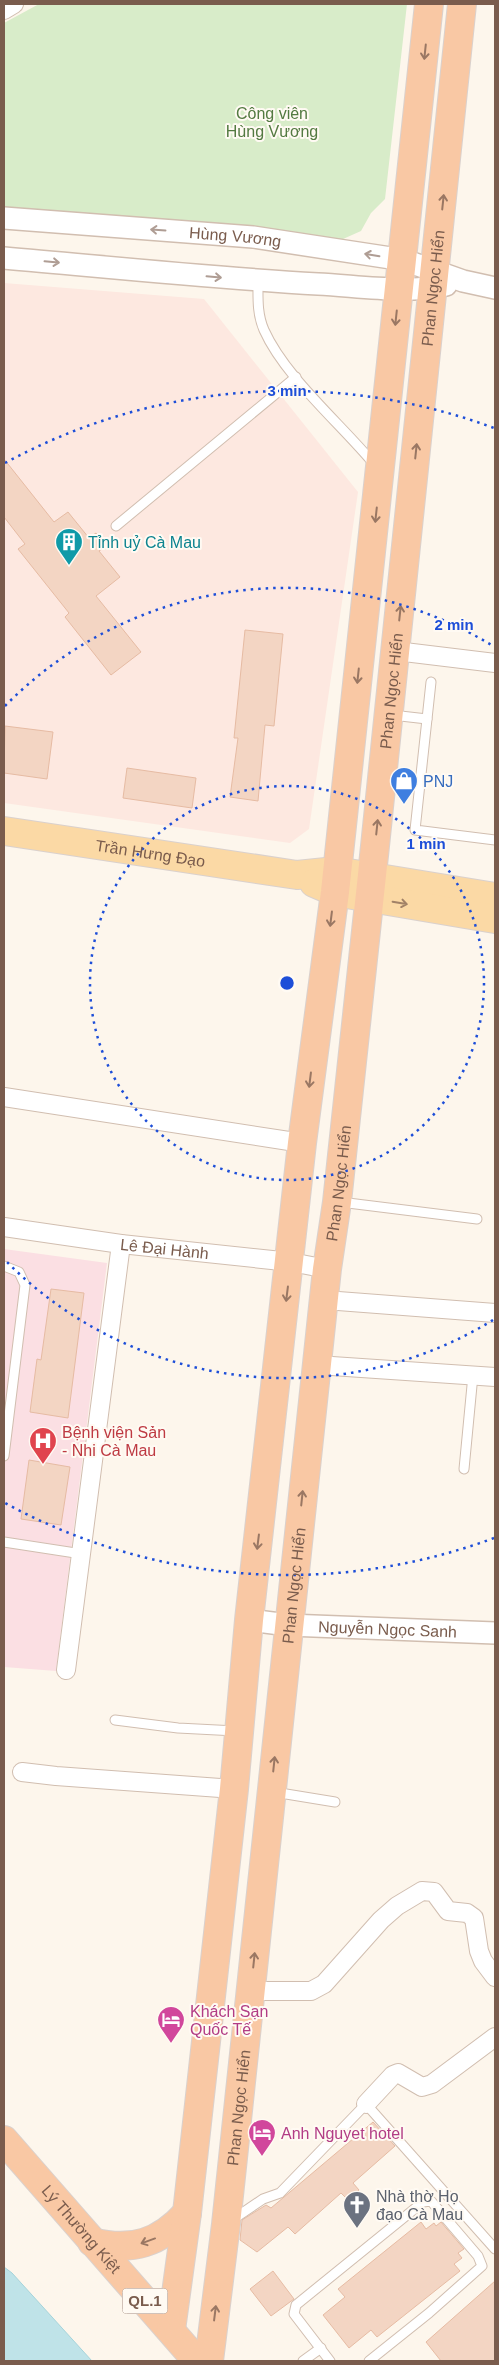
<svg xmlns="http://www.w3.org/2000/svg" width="499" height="2365" font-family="Helvetica,sans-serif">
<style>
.commercial{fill:#fde8e0}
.medical{fill:#fbdfe3}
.green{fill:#d8ecc9}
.water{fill:#bfe3e8;stroke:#a5d3da}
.building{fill:#f3d5c3;stroke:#e6bba3}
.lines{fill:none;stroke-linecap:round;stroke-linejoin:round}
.service-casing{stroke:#d1beb0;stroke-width:11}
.minor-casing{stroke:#d1beb0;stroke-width:20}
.tertiary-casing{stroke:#d1beb0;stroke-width:24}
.primary-casing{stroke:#dad1cd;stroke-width:30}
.trunk-casing{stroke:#dad1cd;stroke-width:30}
.service{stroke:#fff;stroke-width:9}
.minor{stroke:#fff;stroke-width:18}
.tertiary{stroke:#fff;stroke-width:21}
.primary{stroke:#fbd9a5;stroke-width:28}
.trunk{stroke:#f9c8a4;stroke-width:28}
.oneway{stroke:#9a7763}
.oneway2{stroke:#af9d94}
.oneway3{stroke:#a18267}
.ring{fill:none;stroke:#1d4ed8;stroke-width:2.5;stroke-dasharray:2.5 5}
.labels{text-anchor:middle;stroke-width:4;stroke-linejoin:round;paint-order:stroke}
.shield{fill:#fffaf3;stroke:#a28b7f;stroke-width:1}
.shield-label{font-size:15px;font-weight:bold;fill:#7a5c4d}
.park-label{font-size:16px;fill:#537a41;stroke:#fffaf3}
.street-label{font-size:16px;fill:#7a5c4d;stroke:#fffaf3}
.culture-label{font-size:16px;fill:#0d838f;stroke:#fffaf3;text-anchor:start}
.shop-label{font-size:16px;fill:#366cbe;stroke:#fffaf3;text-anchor:start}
.health-label{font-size:16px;fill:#be3a42;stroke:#fffaf3;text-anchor:start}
.hotel-label{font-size:16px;fill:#b23c85;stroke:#fffaf3;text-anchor:start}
.worship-label{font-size:16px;fill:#5b616d;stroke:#fffaf3;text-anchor:start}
.centre{fill:#1d4ed8;stroke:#fffaf3;stroke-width:2.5}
.ring-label{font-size:15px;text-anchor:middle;font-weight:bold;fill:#1d4ed8;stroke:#fffaf3;stroke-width:4;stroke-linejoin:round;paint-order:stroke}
</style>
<rect width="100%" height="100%" fill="#fdf6ec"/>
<path class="commercial" d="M 4,283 L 204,299 L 358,492 L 309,829 L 290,843 L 4,803 Z"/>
<path class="medical" d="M 4,1249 L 107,1263 L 56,1671 L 4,1667 Z"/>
<path class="green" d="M 39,4 L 407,4 L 385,199 L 371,213 L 361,231 L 325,247 L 4,215 L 4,23 Z"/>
<path class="water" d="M 4,2267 L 12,2273 L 92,2361 L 4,2361 Z"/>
<g class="building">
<path d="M 4,459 L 54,522 L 68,512 L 89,538 L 96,533 L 106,546 L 99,551 L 120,577 L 96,596 L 141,652 L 111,675 L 65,617 L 69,613 L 18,549 L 25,544 L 4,517 Z"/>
<path d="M 245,630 L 283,634 L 274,726 L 265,725 L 258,801 L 230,797 L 238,738 L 234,738 Z"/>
<path d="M 5,726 L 53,732 L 47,779 L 4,773 Z"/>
<path d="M 127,768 L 196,778 L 192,808 L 123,798 Z"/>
<path d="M 51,1289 L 84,1293 L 68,1418 L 30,1412 L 37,1359 L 41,1360 Z"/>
<path d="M 29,1460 L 70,1467 L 61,1525 L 21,1519 Z"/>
<path d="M 373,2122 L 395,2146 L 353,2183 L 359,2190 L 348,2200 L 341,2193 L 295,2234 L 288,2227 L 257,2252 L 240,2240 L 242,2220 L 266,2205 L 271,2208 Z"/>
<path d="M 421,2222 L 426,2229 L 434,2223 L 436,2226 L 441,2222 L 464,2249 L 458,2253 L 462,2258 L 454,2264 L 460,2271 L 377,2337 L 371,2330 L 349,2348 L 323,2315 L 345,2297 L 338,2289 Z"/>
<path d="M 273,2271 L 294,2299 L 271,2316 L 250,2289 Z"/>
<path d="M 495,2281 L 495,2361 L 441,2361 L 426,2342 Z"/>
</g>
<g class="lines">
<defs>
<g id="service">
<path d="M 258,281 C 258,298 257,314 264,330 C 285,377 341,424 374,464"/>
<path d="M 116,526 L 296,377"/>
<path d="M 431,682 L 415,830 L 495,840"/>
<path d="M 392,715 L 427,719"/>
<path d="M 340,1202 L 477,1219"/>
<path d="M 4,1266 L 19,1272 L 25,1285 L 4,1456"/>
<path d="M 464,1469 L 473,1375"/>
<path d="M 4,1542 L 82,1554"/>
<path d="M 115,1720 L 178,1728 L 236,1731"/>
<path d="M 274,1792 L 335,1802"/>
<path d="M 232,2220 L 263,2199 L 280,2193 L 366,2104 L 495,2249"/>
<path d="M 303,2361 L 321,2348"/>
<path d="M 330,2361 L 294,2314 L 296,2305 L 423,2202 L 431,2201 L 478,2256 L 482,2266 L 429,2313 L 369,2361"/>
</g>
<g id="minor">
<path d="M 4,10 L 14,4"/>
<path d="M 396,651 L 495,663"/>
<path d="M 4,1097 L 302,1143"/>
<path id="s1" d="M 4,1227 L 121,1244 L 291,1262 L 327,1269"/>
<path d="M 325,1300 L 495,1313"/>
<path d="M 317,1365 L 495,1377"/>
<path d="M 66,1670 L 121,1244"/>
<path d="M 22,1772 L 56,1776 L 234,1789"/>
<path d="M 250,1991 L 311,1991 L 324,1984 L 381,1920 L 397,1906 L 422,1891 L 434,1892 L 448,1911 L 467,1913 L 474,1918 L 479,1951 L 483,1961 L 495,1977"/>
<path d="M 366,2104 L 393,2075 L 398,2073 L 422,2087 L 432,2084 L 495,2037"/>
</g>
<g id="tertiary">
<path id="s2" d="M 4,218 L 253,237 L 404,260 L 463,281 L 495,288"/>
<path d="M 4,258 C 108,267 213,278 318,284 C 359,286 405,294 446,285"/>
<path id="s3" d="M 249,1620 L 288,1625 L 495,1633"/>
</g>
<g id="primary">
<path id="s4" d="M 4,831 L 297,875 L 336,871 L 495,897"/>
<path d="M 314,883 L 335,892 L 495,919"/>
</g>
<g id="trunk">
<path id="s5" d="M 4,2140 L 197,2361"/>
<path d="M 92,2242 C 132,2252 160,2243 187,2213"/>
<path d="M 171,2330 L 187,2213 L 234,1789 L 249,1620 L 302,1143 L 335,892 L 429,4"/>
<path id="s6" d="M 209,2361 L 226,2224 L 327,1269 L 337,1202 L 372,875 L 462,4"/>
</g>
</defs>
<use href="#service" class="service-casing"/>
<use href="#minor" class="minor-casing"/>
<use href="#tertiary" class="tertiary-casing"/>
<use href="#primary" class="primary-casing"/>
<use href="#trunk" class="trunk-casing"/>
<use href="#service" class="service"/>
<use href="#minor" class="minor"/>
<use href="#tertiary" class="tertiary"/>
<use href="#primary" class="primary"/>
<use href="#trunk" class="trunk"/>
</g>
<defs><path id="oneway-shaft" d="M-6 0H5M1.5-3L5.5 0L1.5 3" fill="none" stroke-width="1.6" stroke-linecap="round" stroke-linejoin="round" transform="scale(1.25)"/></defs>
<g class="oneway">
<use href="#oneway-shaft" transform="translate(425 52) rotate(96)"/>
<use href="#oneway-shaft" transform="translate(443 202) rotate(-84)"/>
<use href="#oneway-shaft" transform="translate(396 318) rotate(96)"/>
<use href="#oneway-shaft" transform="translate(416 451) rotate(-84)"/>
<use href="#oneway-shaft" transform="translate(376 515) rotate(96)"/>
<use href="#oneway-shaft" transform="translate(400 613) rotate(-84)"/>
<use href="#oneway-shaft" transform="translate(358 676) rotate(96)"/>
<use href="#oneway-shaft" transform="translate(377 827) rotate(-84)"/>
<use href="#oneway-shaft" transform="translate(331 919) rotate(97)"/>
<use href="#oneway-shaft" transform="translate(310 1080) rotate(97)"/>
<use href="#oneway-shaft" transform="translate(287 1294) rotate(97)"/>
<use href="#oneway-shaft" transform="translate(302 1498) rotate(-84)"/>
<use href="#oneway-shaft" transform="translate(258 1542) rotate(97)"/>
<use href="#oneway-shaft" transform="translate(274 1764) rotate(-84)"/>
<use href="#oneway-shaft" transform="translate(254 1960) rotate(-84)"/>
<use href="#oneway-shaft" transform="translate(148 2241) rotate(160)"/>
<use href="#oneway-shaft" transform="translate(215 2313) rotate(-83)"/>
</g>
<g class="oneway2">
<use href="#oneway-shaft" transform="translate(158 230) rotate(-176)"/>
<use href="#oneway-shaft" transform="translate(372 255) rotate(-171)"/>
<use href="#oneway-shaft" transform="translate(52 262) rotate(5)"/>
<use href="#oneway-shaft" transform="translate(214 277) rotate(5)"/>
</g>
<use class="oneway3" href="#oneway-shaft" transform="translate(400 903) rotate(10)"/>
<g class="ring">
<circle cx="287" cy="983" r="197"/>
<path d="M493 1320A395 395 0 0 1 5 1260M5 706A395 395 0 0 1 493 646"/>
<path d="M494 1538A592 592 0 0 1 5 1503M5 463A592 592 0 0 1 494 428"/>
</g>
<defs>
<symbol id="building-pin" viewBox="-11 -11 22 30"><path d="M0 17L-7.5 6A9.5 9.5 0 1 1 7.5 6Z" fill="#0f9aa8" stroke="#fffaf3"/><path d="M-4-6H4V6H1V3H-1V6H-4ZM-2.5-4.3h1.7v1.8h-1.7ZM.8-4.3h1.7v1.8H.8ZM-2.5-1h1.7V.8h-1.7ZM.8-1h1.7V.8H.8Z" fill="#fff"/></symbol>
<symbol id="shop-pin" viewBox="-11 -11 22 30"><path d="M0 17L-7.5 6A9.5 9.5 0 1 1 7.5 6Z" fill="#3f7fe0" stroke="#fffaf3"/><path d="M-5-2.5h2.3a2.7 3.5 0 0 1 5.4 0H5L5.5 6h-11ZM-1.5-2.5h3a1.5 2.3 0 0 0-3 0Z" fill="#fff"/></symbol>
<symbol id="hospital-pin" viewBox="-11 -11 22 30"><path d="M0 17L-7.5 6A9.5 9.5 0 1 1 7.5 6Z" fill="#e0444e" stroke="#fffaf3"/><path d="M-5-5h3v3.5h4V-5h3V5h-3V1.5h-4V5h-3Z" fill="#fff"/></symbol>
<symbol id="hotel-pin" viewBox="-11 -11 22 30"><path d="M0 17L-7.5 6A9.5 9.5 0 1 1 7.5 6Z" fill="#d1479c" stroke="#fffaf3"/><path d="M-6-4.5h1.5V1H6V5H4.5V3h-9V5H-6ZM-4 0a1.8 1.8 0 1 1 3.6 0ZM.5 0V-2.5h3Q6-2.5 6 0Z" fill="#fff"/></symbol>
<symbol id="church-pin" viewBox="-11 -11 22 30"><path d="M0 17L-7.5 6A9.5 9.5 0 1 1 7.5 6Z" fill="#6b7280" stroke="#fffaf3"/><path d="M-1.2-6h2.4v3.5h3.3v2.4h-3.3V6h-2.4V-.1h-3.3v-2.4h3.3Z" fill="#fff"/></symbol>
</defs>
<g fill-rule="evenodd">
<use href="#building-pin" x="53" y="526" width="32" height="43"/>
<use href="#shop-pin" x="388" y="765" width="32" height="43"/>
<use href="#hospital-pin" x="27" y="1425" width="32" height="43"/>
<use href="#hotel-pin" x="155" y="2004" width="32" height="43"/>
<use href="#hotel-pin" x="246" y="2117" width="32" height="43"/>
<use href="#church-pin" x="341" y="2189" width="32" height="43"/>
</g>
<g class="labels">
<rect class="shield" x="122.5" y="2288.5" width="45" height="25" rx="4"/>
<g class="shield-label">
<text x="145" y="2306">QL.1</text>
</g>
<g class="park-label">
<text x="272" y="119">Công viên<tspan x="272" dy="18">Hùng Vương</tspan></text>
</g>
<g class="street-label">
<text dy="6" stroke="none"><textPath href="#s2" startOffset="232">Hùng Vương</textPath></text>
<text dy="6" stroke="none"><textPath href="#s6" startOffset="2085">Phan Ngọc Hiển</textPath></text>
<text dy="6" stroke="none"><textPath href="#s6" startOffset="1680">Phan Ngọc Hiển</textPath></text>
<text dy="6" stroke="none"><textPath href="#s4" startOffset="148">Trần Hưng Đạo</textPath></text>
<text dy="6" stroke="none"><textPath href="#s6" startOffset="1185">Phan Ngọc Hiển</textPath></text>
<text dy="6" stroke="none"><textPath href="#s1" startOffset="162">Lê Đại Hành</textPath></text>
<text dy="6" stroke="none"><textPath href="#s6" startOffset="780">Phan Ngọc Hiển</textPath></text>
<text dy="6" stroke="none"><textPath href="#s3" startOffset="139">Nguyễn Ngọc Sanh</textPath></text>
<text dy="6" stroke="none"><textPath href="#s6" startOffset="255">Phan Ngọc Hiển</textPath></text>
<text dy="6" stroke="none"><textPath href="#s5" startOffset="118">Lý Thường Kiệt</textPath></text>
</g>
<g class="culture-label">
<text x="88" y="548">Tỉnh uỷ Cà Mau</text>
</g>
<g class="shop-label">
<text x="423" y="787">PNJ</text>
</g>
<g class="health-label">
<text x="62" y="1438">Bệnh viện Sản<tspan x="62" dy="18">- Nhi Cà Mau</tspan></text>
</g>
<g class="hotel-label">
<text x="190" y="2017">Khách Sạn<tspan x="190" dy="18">Quốc Tế</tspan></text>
<text x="281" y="2139">Anh Nguyet hotel</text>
</g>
<g class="worship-label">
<text x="376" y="2202">Nhà thờ Họ<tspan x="376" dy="18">đạo Cà Mau</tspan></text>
</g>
</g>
<circle cx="287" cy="983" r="8" class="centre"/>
<g class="ring-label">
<text x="287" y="396">3 min</text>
<text x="454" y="630">2 min</text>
<text x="426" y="849">1 min</text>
</g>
<rect width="499" height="2365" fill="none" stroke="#7a5c4d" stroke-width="10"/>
</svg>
